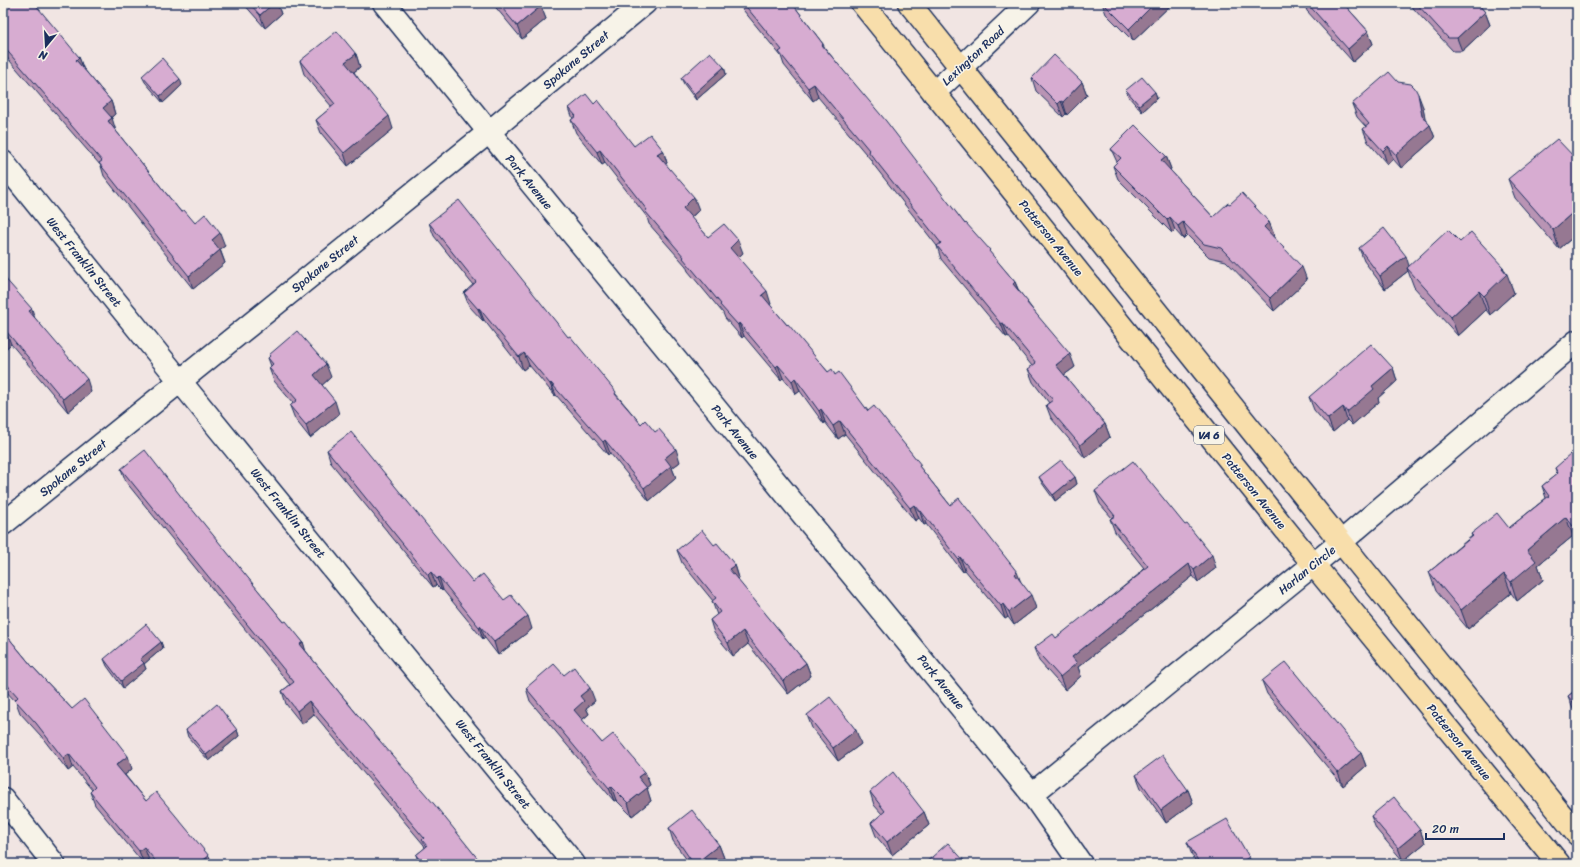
<svg xmlns="http://www.w3.org/2000/svg" width="1580" height="867" font-family="Sriracha,sans-serif">
<style>
.lines{fill:none;stroke-linecap:round;stroke-linejoin:round}
.minor-casing{stroke:#1b2f5e;stroke-width:25}
.major-casing{stroke:#1b2f5e;stroke-width:25}
.minor{stroke:#f7f3e8;stroke-width:22}
.major{stroke:#f8deab;stroke-width:22}
.wall{fill:#b994b4;stroke:#1b2f5e}
.shaded-wall{fill:#967892;stroke:#1b2f5e}
.building{fill:#d7acd1;stroke:#1b2f5e}
.labels{text-anchor:middle;stroke-width:3;stroke-linejoin:round;paint-order:stroke}
.shield{fill:#f7f3e8;stroke:#5d6a87;stroke-width:1}
.shield-label{font-size:11px;font-weight:bold;fill:#1b2f5e}
.street-label{font-size:12px;fill:#1b2f5e;stroke:#f7f3e8}
</style>
<rect width="100%" height="100%" fill="#f1e5e3"/>
<filter id="ink" filterUnits="userSpaceOnUse"><feTurbulence type="fractalNoise" baseFrequency=".025" numOctaves="2"/><feDisplacementMap in="SourceGraphic" scale="8" xChannelSelector="R" yChannelSelector="G"/><feConvolveMatrix kernelMatrix="1 2 1 2 8 2 1 2 1" color-interpolation-filters="sRGB"/></filter>
<g filter="url(#ink)">
<g class="lines">
<defs>
<g id="minor">
<path d="M 384,3 L 489,132 L 1032,794 L 1081,864"/>
<path d="M 934,93 L 1029,3"/>
<path d="M 3,162 L 180,381 L 574,864"/>
<path d="M 3,524 L 489,132 L 645,3"/>
<path d="M 1032,794 L 1341,542 L 1577,341"/>
<path d="M 3,799 L 54,864"/>
</g>
<g id="major">
<path d="M 862,3 L 1313,564 L 1559,864"/>
<path d="M 909,3 L 1341,542 L 1577,834"/>
</g>
</defs>
<use href="#minor" class="minor-casing"/>
<use href="#major" class="major-casing"/>
<use href="#minor" class="minor"/>
<use href="#major" class="major"/>
</g>
<g class="wall">
<path d="M 3,3 L 79,57 L 83,68 L 111,101 L 115,114 L 111,118 L 116,131 L 181,212 L 225,246 L 220,249 L 225,263 L 193,289 L 104,176 L 101,166 L 3,53 Z"/>
<path d="M 243,3 L 277,3 L 281,14 L 265,28 Z"/>
<path d="M 492,3 L 539,3 L 546,19 L 522,39 Z"/>
<path d="M 738,3 L 792,3 L 823,44 L 825,48 L 965,224 L 1015,282 L 1019,291 L 1075,367 L 1064,375 L 1105,424 L 1110,437 L 1085,458 L 1051,418 L 1046,405 L 1049,403 L 1033,382 L 1028,369 L 1032,366 L 1008,336 L 1006,337 L 941,259 L 937,246 L 873,164 L 871,160 L 818,97 L 813,101 L 784,65 L 781,56 L 739,5 Z"/>
<path d="M 1102,3 L 1173,3 L 1133,41 L 1106,14 Z"/>
<path d="M 1304,3 L 1343,3 L 1368,31 L 1373,44 L 1353,62 L 1307,11 Z"/>
<path d="M 1411,3 L 1477,3 L 1485,12 L 1490,25 L 1462,51 L 1453,51 L 1413,8 Z"/>
<path d="M 356,54 L 360,67 L 354,72 L 393,129 L 348,166 L 321,133 L 316,120 L 332,107 L 304,74 L 300,61 Z"/>
<path d="M 724,67 L 726,74 L 696,100 L 684,84 L 681,78 Z"/>
<path d="M 142,76 L 182,85 L 163,103 L 145,82 Z"/>
<path d="M 1032,78 L 1082,82 L 1087,95 L 1067,115 L 1066,114 L 1063,117 L 1036,91 Z"/>
<path d="M 1398,82 L 1423,107 L 1425,120 L 1430,125 L 1435,138 L 1401,168 L 1393,159 L 1387,164 L 1368,142 L 1363,129 L 1366,127 L 1357,117 L 1352,104 Z"/>
<path d="M 1126,90 L 1155,92 L 1157,98 L 1142,112 L 1128,96 Z"/>
<path d="M 594,104 L 634,146 L 663,150 L 667,163 L 665,164 L 699,210 L 691,218 L 708,237 L 743,253 L 738,258 L 771,304 L 770,305 L 787,325 L 828,372 L 835,375 L 923,471 L 950,505 L 1021,582 L 1036,608 L 1014,625 L 1008,617 L 1005,619 L 965,570 L 963,572 L 926,524 L 924,525 L 919,518 L 915,521 L 845,434 L 838,439 L 825,422 L 824,424 L 800,391 L 796,394 L 783,378 L 781,380 L 744,336 L 742,338 L 725,318 L 723,313 L 688,271 L 686,266 L 649,224 L 647,217 L 605,163 L 602,165 L 576,133 L 571,120 L 573,119 L 569,108 Z"/>
<path d="M 1111,149 L 1166,156 L 1171,169 L 1170,170 L 1213,217 L 1230,204 L 1269,222 L 1274,235 L 1273,236 L 1307,280 L 1274,311 L 1226,261 L 1209,257 L 1187,235 L 1183,239 L 1175,230 L 1172,233 L 1118,179 L 1113,166 L 1117,162 Z"/>
<path d="M 1577,160 L 1577,234 L 1559,249 L 1515,198 L 1508,179 Z"/>
<path d="M 429,223 L 568,337 L 641,424 L 680,462 L 672,468 L 676,478 L 649,501 L 610,453 L 608,455 L 556,395 L 555,396 L 529,365 L 523,370 L 484,320 L 483,321 L 469,306 L 464,293 L 473,285 L 434,236 Z"/>
<path d="M 1460,242 L 1503,267 L 1514,293 L 1490,315 L 1486,310 L 1458,336 L 1414,287 L 1408,271 L 1385,289 L 1364,261 L 1359,248 L 1409,266 Z"/>
<path d="M 3,276 L 91,392 L 68,412 L 11,344 L 3,351 Z"/>
<path d="M 269,355 L 331,377 L 322,385 L 339,414 L 310,438 L 295,419 L 290,406 L 293,403 L 274,381 L 269,368 L 271,366 L 268,358 L 270,356 Z"/>
<path d="M 1393,368 L 1397,381 L 1378,398 L 1379,402 L 1352,425 L 1347,420 L 1333,432 L 1314,410 L 1309,397 Z"/>
<path d="M 327,450 L 473,582 L 504,600 L 532,629 L 498,655 L 485,638 L 483,639 L 443,590 L 442,591 L 436,585 L 433,587 L 331,463 Z"/>
<path d="M 1577,457 L 1577,541 L 1573,536 L 1538,565 L 1543,580 L 1517,601 L 1511,593 L 1468,629 L 1436,591 L 1429,572 L 1472,536 L 1471,534 L 1509,528 L 1546,498 L 1542,486 L 1557,474 L 1555,468 L 1575,459 Z"/>
<path d="M 121,469 L 190,508 L 284,622 L 303,642 L 305,650 L 356,713 L 482,864 L 419,864 L 416,855 L 425,848 L 424,845 L 314,714 L 302,724 L 286,704 L 282,691 L 290,685 L 126,482 Z"/>
<path d="M 1039,477 L 1075,477 L 1077,484 L 1055,501 L 1042,483 Z"/>
<path d="M 1095,491 L 1216,568 L 1198,582 L 1193,576 L 1078,667 L 1081,676 L 1065,690 L 1039,661 L 1034,648 L 1056,638 L 1092,612 L 1139,574 L 1139,573 L 1144,568 L 1115,532 L 1110,519 L 1112,518 L 1100,504 Z"/>
<path d="M 714,545 L 735,565 L 739,578 L 737,580 L 806,663 L 811,676 L 788,694 L 748,644 L 733,656 L 714,633 L 710,620 L 717,615 L 712,601 L 713,601 L 682,563 L 677,550 Z"/>
<path d="M 3,631 L 31,665 L 72,709 L 132,769 L 125,775 L 146,801 L 209,856 L 212,864 L 152,864 L 149,860 L 144,864 L 95,805 L 90,792 L 92,790 L 73,767 L 68,771 L 41,736 L 20,713 L 16,702 L 3,688 Z"/>
<path d="M 161,642 L 163,648 L 144,664 L 146,669 L 123,688 L 107,666 L 104,659 Z"/>
<path d="M 564,675 L 595,701 L 586,708 L 589,714 L 582,720 L 602,743 L 645,772 L 650,785 L 646,787 L 651,801 L 632,816 L 616,800 L 614,801 L 530,701 L 526,688 Z"/>
<path d="M 1262,681 L 1361,753 L 1366,766 L 1343,786 L 1267,694 Z"/>
<path d="M 1577,689 L 1577,714 L 1573,709 L 1568,696 Z"/>
<path d="M 807,715 L 861,744 L 838,761 L 812,728 Z"/>
<path d="M 186,730 L 237,730 L 239,736 L 209,761 L 188,737 Z"/>
<path d="M 1136,775 L 1188,790 L 1193,803 L 1166,823 L 1141,788 Z"/>
<path d="M 870,792 L 924,812 L 929,825 L 892,855 L 876,836 L 871,823 L 882,814 L 874,805 Z"/>
<path d="M 1371,816 L 1420,830 L 1425,843 L 1403,861 L 1376,829 Z"/>
<path d="M 669,828 L 719,845 L 724,858 L 716,864 L 690,864 L 673,841 Z"/>
<path d="M 1187,842 L 1249,857 L 1252,864 L 1197,864 L 1192,855 Z"/>
</g>
<g class="shaded-wall">
<path d="M 274,3 L 277,3 L 281,14 L 265,28 L 260,15 Z"/>
<path d="M 1155,3 L 1173,3 L 1133,41 L 1129,29 Z"/>
<path d="M 1175,3 L 1181,3 L 1177,7 Z"/>
<path d="M 541,6 L 546,19 L 522,39 L 517,26 Z"/>
<path d="M 1485,12 L 1490,25 L 1462,51 L 1457,38 Z"/>
<path d="M 1368,31 L 1373,44 L 1353,62 L 1348,49 Z"/>
<path d="M 356,54 L 360,67 L 350,75 L 345,62 Z"/>
<path d="M 79,57 L 84,70 L 76,60 Z"/>
<path d="M 724,67 L 726,74 L 696,100 L 694,94 Z"/>
<path d="M 180,79 L 182,85 L 163,103 L 160,96 Z"/>
<path d="M 1082,82 L 1087,95 L 1067,115 L 1063,102 Z"/>
<path d="M 814,84 L 818,97 L 813,101 L 808,88 Z"/>
<path d="M 1155,92 L 1157,98 L 1142,112 L 1139,105 Z"/>
<path d="M 1418,94 L 1423,107 L 1427,128 L 1430,125 L 1435,138 L 1401,168 L 1396,155 L 1422,116 Z"/>
<path d="M 111,101 L 115,114 L 107,121 L 103,108 Z"/>
<path d="M 1061,101 L 1066,114 L 1063,117 L 1058,104 Z"/>
<path d="M 389,116 L 393,129 L 348,166 L 344,153 Z"/>
<path d="M 112,118 L 116,131 L 108,121 Z"/>
<path d="M 1388,146 L 1393,159 L 1387,164 L 1383,151 Z"/>
<path d="M 600,150 L 605,163 L 602,165 L 597,152 Z"/>
<path d="M 663,150 L 667,163 L 662,167 L 657,154 Z"/>
<path d="M 1166,156 L 1171,169 L 1166,173 L 1161,160 Z"/>
<path d="M 694,197 L 699,210 L 687,221 L 683,208 Z"/>
<path d="M 1571,214 L 1577,231 L 1577,234 L 1559,249 L 1553,230 Z"/>
<path d="M 1170,217 L 1175,230 L 1172,233 L 1167,220 Z"/>
<path d="M 1183,222 L 1187,235 L 1183,239 L 1178,226 Z"/>
<path d="M 1269,222 L 1274,235 L 1269,240 L 1264,227 Z"/>
<path d="M 220,233 L 225,246 L 216,252 L 212,240 Z"/>
<path d="M 738,240 L 743,253 L 734,261 L 730,248 Z"/>
<path d="M 220,250 L 225,263 L 193,289 L 189,276 Z"/>
<path d="M 1406,256 L 1410,269 L 1407,268 L 1408,271 L 1385,289 L 1380,276 Z"/>
<path d="M 1302,267 L 1307,280 L 1274,311 L 1270,298 Z"/>
<path d="M 1503,267 L 1506,275 L 1507,274 L 1514,293 L 1490,315 L 1484,296 Z"/>
<path d="M 1015,282 L 1020,295 L 1013,284 Z"/>
<path d="M 767,291 L 771,304 L 767,308 L 762,295 Z"/>
<path d="M 1479,291 L 1486,310 L 1458,336 L 1451,317 Z"/>
<path d="M 479,308 L 484,320 L 483,321 L 478,309 Z"/>
<path d="M 32,309 L 36,322 L 29,311 Z"/>
<path d="M 739,323 L 744,336 L 742,338 L 738,325 Z"/>
<path d="M 1003,323 L 1008,336 L 1006,337 L 1001,324 Z"/>
<path d="M 6,331 L 11,344 L 3,351 L 3,334 Z"/>
<path d="M 524,353 L 529,365 L 523,370 L 519,357 Z"/>
<path d="M 1070,354 L 1075,367 L 1060,378 L 1056,365 Z"/>
<path d="M 326,364 L 331,377 L 319,388 L 314,375 Z"/>
<path d="M 778,365 L 783,378 L 781,380 L 776,367 Z"/>
<path d="M 1393,368 L 1397,381 L 1378,398 L 1379,402 L 1352,425 L 1347,412 L 1372,386 Z"/>
<path d="M 795,378 L 800,391 L 796,394 L 792,381 Z"/>
<path d="M 87,379 L 91,392 L 68,412 L 63,399 Z"/>
<path d="M 551,383 L 556,395 L 555,396 L 550,384 Z"/>
<path d="M 335,401 L 339,414 L 310,438 L 306,425 Z"/>
<path d="M 1343,407 L 1347,420 L 1333,432 L 1328,419 Z"/>
<path d="M 821,409 L 825,422 L 824,424 L 819,411 Z"/>
<path d="M 840,421 L 845,434 L 838,439 L 833,426 Z"/>
<path d="M 1105,424 L 1110,437 L 1085,458 L 1080,445 Z"/>
<path d="M 605,440 L 610,453 L 608,455 L 603,442 Z"/>
<path d="M 676,449 L 680,462 L 672,468 L 676,478 L 649,501 L 644,488 L 665,458 Z"/>
<path d="M 1075,477 L 1077,484 L 1055,501 L 1053,495 Z"/>
<path d="M 914,505 L 919,518 L 915,521 L 910,508 Z"/>
<path d="M 921,511 L 926,524 L 924,525 L 920,512 Z"/>
<path d="M 1566,517 L 1573,536 L 1538,565 L 1543,580 L 1517,601 L 1511,582 L 1527,550 Z"/>
<path d="M 1212,555 L 1216,568 L 1198,582 L 1194,570 Z"/>
<path d="M 960,557 L 965,570 L 963,572 L 958,559 Z"/>
<path d="M 1189,564 L 1193,576 L 1078,667 L 1081,676 L 1065,690 L 1060,677 L 1072,657 Z"/>
<path d="M 735,565 L 739,578 L 734,582 L 729,569 Z"/>
<path d="M 431,572 L 436,585 L 433,587 L 428,575 Z"/>
<path d="M 1017,572 L 1022,585 L 1015,574 Z"/>
<path d="M 1504,574 L 1511,593 L 1468,629 L 1461,610 Z"/>
<path d="M 439,577 L 443,590 L 442,591 L 437,579 Z"/>
<path d="M 1031,595 L 1036,608 L 1014,625 L 1009,612 Z"/>
<path d="M 1003,604 L 1008,617 L 1005,619 L 1001,606 Z"/>
<path d="M 528,616 L 532,629 L 498,655 L 494,642 Z"/>
<path d="M 480,626 L 485,638 L 483,639 L 479,627 Z"/>
<path d="M 743,631 L 748,644 L 733,656 L 728,643 Z"/>
<path d="M 161,642 L 163,648 L 144,664 L 146,669 L 123,688 L 121,681 L 140,659 Z"/>
<path d="M 303,642 L 307,655 L 300,644 Z"/>
<path d="M 806,663 L 811,676 L 788,694 L 783,681 Z"/>
<path d="M 590,688 L 595,701 L 586,708 L 589,714 L 578,723 L 574,710 L 580,696 Z"/>
<path d="M 309,701 L 314,714 L 302,724 L 297,711 Z"/>
<path d="M 237,730 L 239,736 L 209,761 L 206,755 Z"/>
<path d="M 856,730 L 861,744 L 838,761 L 833,748 Z"/>
<path d="M 1361,753 L 1366,766 L 1343,786 L 1338,773 Z"/>
<path d="M 69,754 L 73,767 L 68,771 L 63,758 Z"/>
<path d="M 128,756 L 132,769 L 121,778 L 116,765 Z"/>
<path d="M 645,772 L 650,785 L 643,790 L 638,777 Z"/>
<path d="M 611,786 L 616,800 L 614,801 L 609,788 Z"/>
<path d="M 647,788 L 651,801 L 632,816 L 628,803 Z"/>
<path d="M 1188,790 L 1193,803 L 1166,823 L 1161,810 Z"/>
<path d="M 924,812 L 929,825 L 892,855 L 887,842 Z"/>
<path d="M 1420,830 L 1425,843 L 1403,861 L 1398,848 Z"/>
<path d="M 719,845 L 724,858 L 716,864 L 701,864 L 700,860 Z"/>
<path d="M 144,847 L 149,860 L 144,864 L 139,851 Z"/>
<path d="M 209,856 L 212,864 L 198,864 Z"/>
</g>
<g class="building">
<path d="M 3,3 L 34,3 L 79,57 L 76,60 L 111,101 L 103,108 L 112,118 L 108,121 L 181,212 L 184,210 L 195,223 L 205,214 L 220,233 L 212,240 L 220,250 L 189,276 L 99,163 L 102,161 L 3,46 Z"/>
<path d="M 249,3 L 274,3 L 260,15 Z"/>
<path d="M 498,3 L 539,3 L 541,6 L 517,26 Z"/>
<path d="M 743,3 L 792,3 L 823,44 L 822,45 L 886,121 L 965,224 L 966,223 L 990,250 L 989,251 L 1015,282 L 1013,284 L 1028,302 L 1027,303 L 1070,354 L 1056,365 L 1105,424 L 1080,445 L 1046,405 L 1053,400 L 1028,369 L 1036,363 L 1003,323 L 1001,324 L 937,246 L 941,243 L 868,151 L 869,150 L 814,84 L 808,88 L 779,52 L 782,50 Z"/>
<path d="M 1103,3 L 1155,3 L 1129,29 Z"/>
<path d="M 1307,3 L 1343,3 L 1368,31 L 1348,49 Z"/>
<path d="M 1416,3 L 1477,3 L 1485,12 L 1457,38 L 1448,38 Z"/>
<path d="M 337,31 L 356,54 L 345,62 L 389,116 L 344,153 L 316,120 L 335,104 L 300,61 Z"/>
<path d="M 710,52 L 724,67 L 694,94 L 681,78 Z"/>
<path d="M 1054,55 L 1082,82 L 1063,102 L 1061,101 L 1058,104 L 1032,78 Z"/>
<path d="M 162,58 L 180,79 L 160,96 L 142,76 Z"/>
<path d="M 1389,72 L 1398,82 L 1411,84 L 1415,88 L 1418,94 L 1422,116 L 1430,125 L 1396,155 L 1388,146 L 1383,151 L 1363,129 L 1369,124 L 1352,104 Z"/>
<path d="M 1142,77 L 1155,92 L 1139,105 L 1126,90 Z"/>
<path d="M 586,94 L 594,104 L 598,100 L 634,146 L 650,134 L 663,150 L 657,154 L 694,197 L 683,208 L 708,237 L 724,224 L 738,240 L 730,248 L 767,291 L 762,295 L 787,325 L 788,324 L 828,372 L 832,369 L 835,375 L 839,372 L 868,411 L 874,406 L 921,465 L 919,466 L 950,505 L 959,498 L 1017,572 L 1015,574 L 1031,595 L 1009,612 L 1003,604 L 1001,606 L 960,557 L 958,559 L 921,511 L 920,512 L 914,505 L 910,508 L 840,421 L 833,426 L 821,409 L 819,411 L 795,378 L 792,381 L 778,365 L 776,367 L 739,323 L 738,325 L 720,305 L 721,304 L 683,258 L 684,257 L 645,211 L 647,210 L 600,150 L 597,152 L 571,120 L 576,116 L 569,108 Z"/>
<path d="M 1135,125 L 1166,156 L 1161,160 L 1213,217 L 1228,203 L 1230,204 L 1242,193 L 1269,222 L 1264,227 L 1302,267 L 1270,298 L 1221,248 L 1204,244 L 1183,222 L 1178,226 L 1170,217 L 1167,220 L 1113,166 L 1121,158 L 1111,149 Z"/>
<path d="M 1557,139 L 1577,160 L 1577,220 L 1576,220 L 1571,214 L 1553,230 L 1508,179 Z"/>
<path d="M 459,200 L 568,337 L 570,336 L 616,392 L 615,394 L 641,424 L 645,420 L 655,432 L 659,429 L 676,449 L 665,458 L 671,466 L 644,488 L 605,440 L 603,442 L 551,383 L 550,384 L 524,353 L 519,357 L 479,308 L 478,309 L 464,293 L 476,282 L 429,223 Z"/>
<path d="M 1384,228 L 1406,256 L 1380,276 L 1359,248 Z"/>
<path d="M 1448,230 L 1460,242 L 1471,232 L 1503,267 L 1502,268 L 1507,274 L 1484,296 L 1479,291 L 1451,317 L 1407,268 Z"/>
<path d="M 3,276 L 32,309 L 29,311 L 87,379 L 63,399 L 6,331 L 3,334 Z"/>
<path d="M 297,331 L 326,364 L 314,375 L 335,401 L 306,425 L 290,406 L 297,400 L 269,368 L 273,364 L 268,358 L 270,356 L 269,355 Z"/>
<path d="M 1371,344 L 1393,368 L 1372,386 L 1374,389 L 1347,412 L 1343,407 L 1328,419 L 1309,397 Z"/>
<path d="M 351,432 L 473,582 L 483,574 L 504,600 L 511,595 L 528,616 L 494,642 L 480,626 L 479,627 L 439,577 L 437,579 L 431,572 L 428,575 L 327,450 Z"/>
<path d="M 145,450 L 190,508 L 191,508 L 284,622 L 286,621 L 303,642 L 300,644 L 356,713 L 434,804 L 482,864 L 423,864 L 416,855 L 427,846 L 422,840 L 424,838 L 309,701 L 297,711 L 282,691 L 294,682 L 121,469 Z"/>
<path d="M 1571,454 L 1575,459 L 1577,457 L 1577,526 L 1573,526 L 1566,517 L 1527,550 L 1536,561 L 1511,582 L 1504,574 L 1461,610 L 1429,572 L 1473,536 L 1471,534 L 1497,513 L 1509,528 L 1549,496 L 1542,486 L 1558,473 L 1555,468 Z"/>
<path d="M 1061,460 L 1075,477 L 1053,495 L 1039,477 Z"/>
<path d="M 1133,461 L 1185,525 L 1187,524 L 1212,555 L 1194,570 L 1189,564 L 1072,657 L 1077,663 L 1060,677 L 1034,648 L 1053,634 L 1056,638 L 1091,610 L 1092,612 L 1140,574 L 1139,573 L 1148,566 L 1110,519 L 1115,516 L 1095,491 Z"/>
<path d="M 702,530 L 714,545 L 717,543 L 735,565 L 729,569 L 806,663 L 783,681 L 743,631 L 728,643 L 710,620 L 720,612 L 712,601 L 716,598 L 677,550 Z"/>
<path d="M 146,624 L 161,642 L 140,659 L 144,663 L 121,681 L 104,659 Z"/>
<path d="M 3,631 L 31,665 L 72,709 L 84,699 L 128,756 L 116,765 L 146,801 L 156,792 L 209,856 L 198,864 L 158,864 L 144,847 L 139,851 L 90,792 L 95,787 L 69,754 L 63,758 L 36,723 L 15,700 L 18,697 L 3,680 Z"/>
<path d="M 1286,662 L 1361,753 L 1338,773 L 1262,681 Z"/>
<path d="M 554,664 L 564,675 L 574,667 L 590,688 L 580,696 L 584,701 L 574,710 L 602,743 L 613,734 L 645,772 L 638,777 L 647,788 L 628,803 L 611,786 L 609,788 L 526,688 Z"/>
<path d="M 1577,689 L 1577,707 L 1568,696 Z"/>
<path d="M 830,697 L 856,730 L 833,748 L 807,715 Z"/>
<path d="M 217,704 L 237,730 L 206,755 L 186,730 Z"/>
<path d="M 1163,755 L 1188,790 L 1161,810 L 1136,775 Z"/>
<path d="M 893,772 L 924,812 L 887,842 L 871,823 L 885,811 L 870,792 Z"/>
<path d="M 1394,797 L 1420,830 L 1398,848 L 1371,816 Z"/>
<path d="M 692,810 L 719,845 L 700,860 L 691,860 L 669,828 Z"/>
<path d="M 1227,819 L 1249,857 L 1238,864 L 1200,864 L 1187,842 Z"/>
<path d="M 948,843 L 967,864 L 924,864 Z"/>
<path d="M 336,859 L 340,864 L 331,864 Z"/>
</g>
</g>
<g class="labels">
<rect class="shield" x="1194" y="426" width="30" height="18" rx="3"/>
<g class="shield-label">
<text x="1209" y="439">VA 6</text>
</g>
<g class="street-label">
<text transform="translate(973 56) rotate(-43)" y="4">Lexington Road</text>
<text transform="translate(576 60) rotate(-40)" y="4">Spokane Street</text>
<text transform="translate(529 182) rotate(51)" y="4">Park Avenue</text>
<text transform="translate(1051 238) rotate(51)" y="4">Patterson Avenue</text>
<text transform="translate(84 262) rotate(51)" y="4">West Franklin Street</text>
<text transform="translate(325 264) rotate(-39)" y="4">Spokane Street</text>
<text transform="translate(735 432) rotate(51)" y="4">Park Avenue</text>
<text transform="translate(73 468) rotate(-39)" y="4">Spokane Street</text>
<text transform="translate(1254 491) rotate(51)" y="4">Patterson Avenue</text>
<text transform="translate(288 513) rotate(51)" y="4">West Franklin Street</text>
<text transform="translate(1307 570) rotate(-39)" y="4">Harlan Circle</text>
<text transform="translate(941 682) rotate(51)" y="4">Park Avenue</text>
<text transform="translate(1459 742) rotate(51)" y="4">Patterson Avenue</text>
<text transform="translate(493 764) rotate(51)" y="4">West Franklin Street</text>
</g>
</g>
<rect width="1580" height="867" fill="none" stroke="#f7f3e8" stroke-width="16"/>
<rect x="8" y="8" width="1564" height="851" fill="none" stroke="#1b2f5e" stroke-width="1.5" filter="url(#ink)"/>
<g transform="translate(46 46) rotate(198)" stroke="#f7f3e8" stroke-width="3" paint-order="stroke">
<path d="M0-3L7 15L0 10L-7 15Z" fill="#1b2f5e"/>
<text y="-6" font-size="11" font-weight="bold" text-anchor="middle" fill="#1b2f5e">N</text>
</g>
<path d="M1426 833v6h78v-6" fill="none" stroke="#1b2f5e" stroke-width="2"/>
<text x="1432" y="833" font-size="12" fill="#1b2f5e" stroke="#f7f3e8" stroke-width="3" paint-order="stroke">20 m</text>
</svg>
